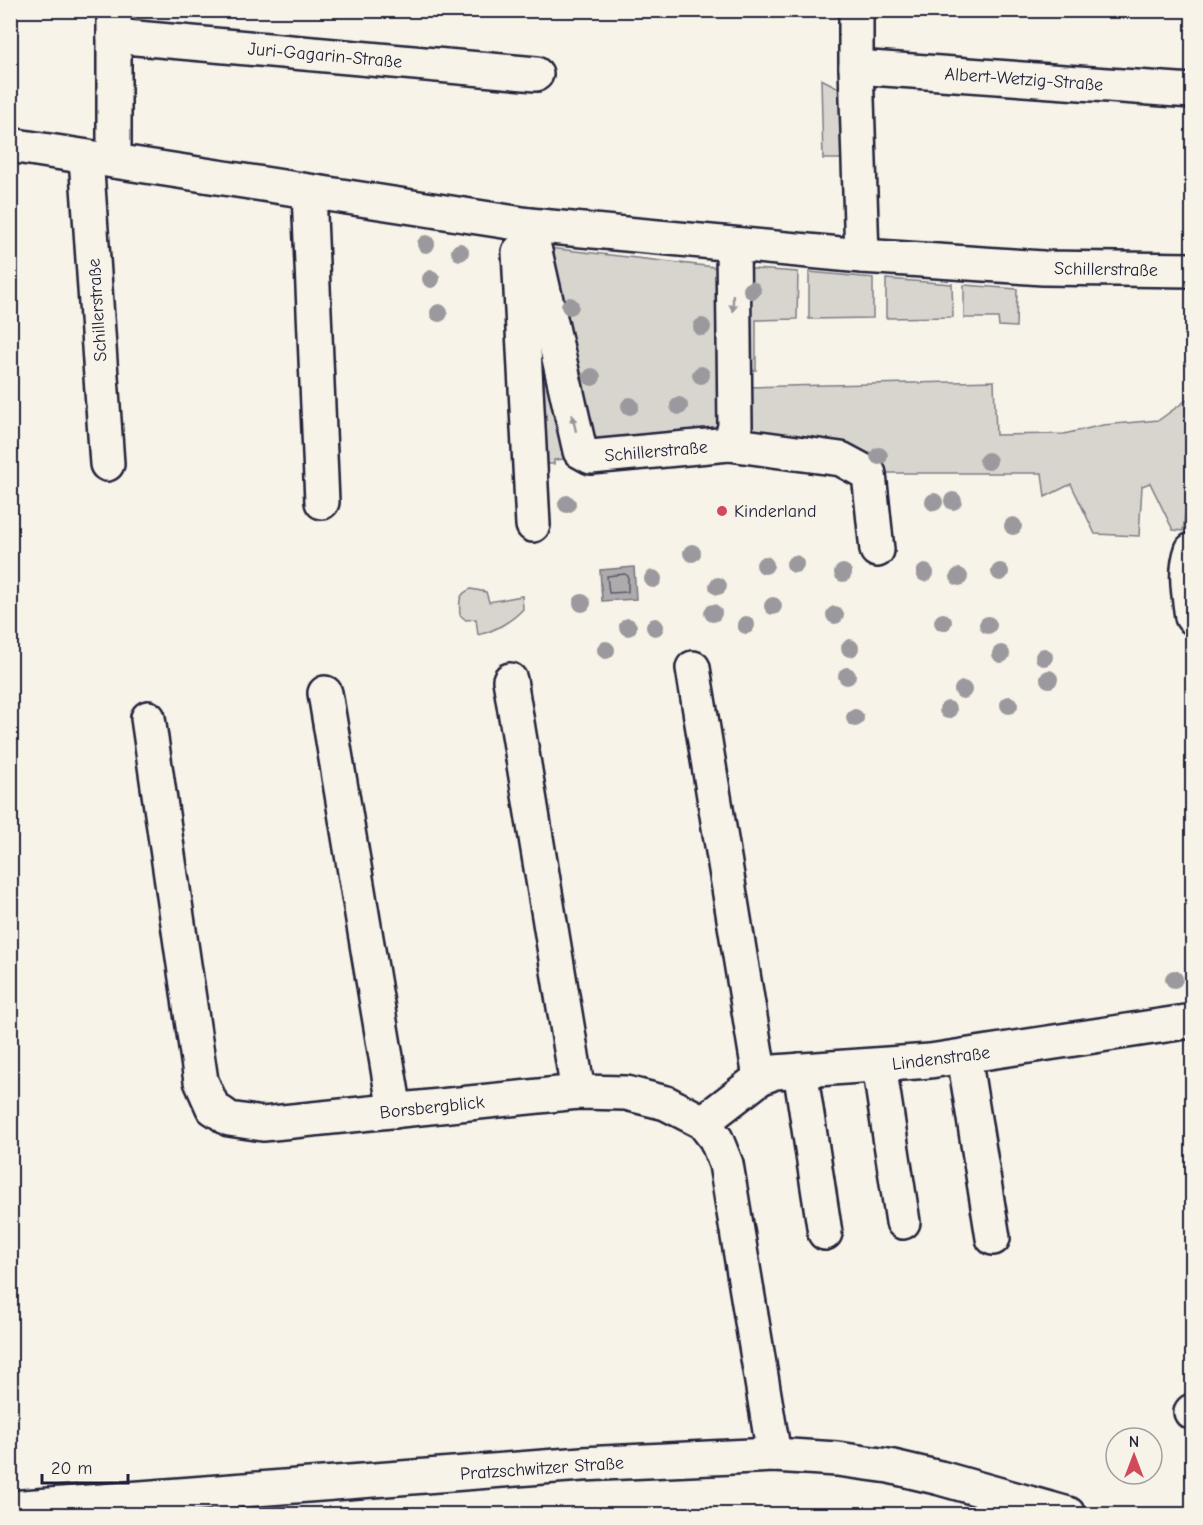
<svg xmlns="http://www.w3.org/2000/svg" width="1203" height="1525" font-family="'Comic Neue',sans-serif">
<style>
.green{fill:#d8d5cf;stroke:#7d7c85;stroke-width:1.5}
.water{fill:#aeabad;stroke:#76747f;stroke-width:1.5}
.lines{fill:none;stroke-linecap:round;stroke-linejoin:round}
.shore{stroke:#5a5969;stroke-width:1.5}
.minor-casing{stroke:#22223b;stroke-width:38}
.minor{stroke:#f7f3e8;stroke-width:33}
.tree{fill:#9b999d}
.oneway{fill:#97959a}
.poi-dot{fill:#d1495b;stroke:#f7f3e8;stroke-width:2}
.labels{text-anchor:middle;stroke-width:4.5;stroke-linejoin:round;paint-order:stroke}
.street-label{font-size:18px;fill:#22223b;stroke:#f7f3e8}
.poi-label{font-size:18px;fill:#22223b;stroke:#f7f3e8;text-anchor:start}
</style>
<rect width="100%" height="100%" fill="#f7f3e8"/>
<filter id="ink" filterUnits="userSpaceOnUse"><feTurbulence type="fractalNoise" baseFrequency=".0167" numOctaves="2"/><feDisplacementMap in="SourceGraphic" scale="12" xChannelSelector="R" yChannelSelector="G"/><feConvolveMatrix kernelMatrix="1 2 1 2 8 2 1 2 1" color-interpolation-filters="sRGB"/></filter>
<g filter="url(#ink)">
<g class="green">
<path d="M 821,79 L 841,89 L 844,159 L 823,159 Z"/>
<path d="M 540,247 L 723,268 L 719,432 L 596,445 Z"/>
<path d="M 740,268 L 798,272 L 797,319 L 756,320 L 756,370 L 743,371 Z"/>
<path d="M 809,272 L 873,278 L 873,318 L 809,319 Z"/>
<path d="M 886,279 L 952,284 L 953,317 L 886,318 Z"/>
<path d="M 964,285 L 1017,289 L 1016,327 L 999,326 L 998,318 L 964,318 Z"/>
<path d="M 532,298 L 566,455 L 564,459 L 554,460 L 554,464 L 537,464 L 542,432 L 545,430 L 542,381 Z"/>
<path d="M 994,381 L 996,435 L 1064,434 L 1103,425 L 1159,420 L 1192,396 L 1192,471 L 1190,476 L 1183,531 L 1173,530 L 1150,483 L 1142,486 L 1139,536 L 1095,534 L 1071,484 L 1045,497 L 1042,473 L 881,473 L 747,438 L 746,387 Z"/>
<path d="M 471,589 L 486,592 L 489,602 L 522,596 L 523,609 C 512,621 495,631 478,635 L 476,619 L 466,620 L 460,615 C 459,602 458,594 471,589 Z"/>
</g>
<path class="water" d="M 634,567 L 636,599 L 602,601 L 600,570 Z"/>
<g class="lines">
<path class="shore" d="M 625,574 L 628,576 L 628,592 L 609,593 L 607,576 Z"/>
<defs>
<g id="minor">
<path d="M 114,10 L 114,161"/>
<path d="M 856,10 L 856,67 L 862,256"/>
<path d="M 114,36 L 536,74"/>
<path d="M 856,67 L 1192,91"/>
<path d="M 10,145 L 529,225 L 862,256 L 1043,268 L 1192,270"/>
<path d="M 86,157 L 107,464"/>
<path d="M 309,192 L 322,502"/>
<path d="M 529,225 L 580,451 L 591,457 L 729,444 L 735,427 L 733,245"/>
<path d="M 519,252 L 533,525"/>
<path d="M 729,444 L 841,459 L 869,474 L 877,550"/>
<path d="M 1192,550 C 1184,572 1189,594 1192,617"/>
<path d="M 693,668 L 760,1078"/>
<path d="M 510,680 L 578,1092"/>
<path d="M 325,693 L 395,1111"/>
<path d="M 148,718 L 201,1081 L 213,1108 L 221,1113 L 229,1119 L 263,1124 L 578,1092 L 626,1093 L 666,1103 L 703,1122 L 716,1139 L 726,1164 L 774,1455"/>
<path d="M 964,1056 L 993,1238"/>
<path d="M 879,1065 L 903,1222"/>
<path d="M 800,1070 L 825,1233"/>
<path d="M 703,1122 L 760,1078 L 775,1072 L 930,1061 L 1192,1021"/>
<path d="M 1191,1412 L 1192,1411"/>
<path d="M 10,1508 L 582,1464 L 774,1455 L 837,1459 L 889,1466 L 940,1478 L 1068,1514"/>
</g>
</defs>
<use href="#minor" class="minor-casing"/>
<use href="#minor" class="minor"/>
</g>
<g class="tree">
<circle cx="426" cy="244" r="9"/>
<circle cx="460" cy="252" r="9"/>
<circle cx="431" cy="279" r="9"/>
<circle cx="752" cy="290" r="9"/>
<circle cx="570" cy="306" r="9"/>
<circle cx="439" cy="313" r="9"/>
<circle cx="702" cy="327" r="9"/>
<circle cx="701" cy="375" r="9"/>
<circle cx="592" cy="377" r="9"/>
<circle cx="630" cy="406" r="9"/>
<circle cx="679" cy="406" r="9"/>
<circle cx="879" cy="456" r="9"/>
<circle cx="988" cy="461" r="9"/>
<circle cx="953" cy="501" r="9"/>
<circle cx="934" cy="502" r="9"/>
<circle cx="567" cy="504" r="9"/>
<circle cx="1013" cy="526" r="9"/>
<circle cx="692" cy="553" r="9"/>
<circle cx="795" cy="564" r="9"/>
<circle cx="765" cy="565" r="9"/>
<circle cx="1000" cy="572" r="9"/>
<circle cx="843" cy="573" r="9"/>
<circle cx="925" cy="573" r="9"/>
<circle cx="959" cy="577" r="9"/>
<circle cx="653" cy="579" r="9"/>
<circle cx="718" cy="586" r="9"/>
<circle cx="582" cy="603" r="9"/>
<circle cx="773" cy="606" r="9"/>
<circle cx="713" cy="613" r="9"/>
<circle cx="835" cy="615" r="9"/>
<circle cx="943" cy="622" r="9"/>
<circle cx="746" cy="625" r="9"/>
<circle cx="988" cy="625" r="9"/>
<circle cx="628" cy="627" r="9"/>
<circle cx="655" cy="627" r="9"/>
<circle cx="850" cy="648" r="9"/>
<circle cx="606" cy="650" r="9"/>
<circle cx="1001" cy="654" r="9"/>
<circle cx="1044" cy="657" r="9"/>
<circle cx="847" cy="676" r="9"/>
<circle cx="1049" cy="679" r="9"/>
<circle cx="963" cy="690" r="9"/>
<circle cx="1009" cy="705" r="9"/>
<circle cx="948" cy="710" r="9"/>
<circle cx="855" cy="718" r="9"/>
<circle cx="1174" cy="979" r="9"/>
</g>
<defs><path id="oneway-solid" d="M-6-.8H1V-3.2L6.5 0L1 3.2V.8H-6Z" transform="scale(1.5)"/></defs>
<g class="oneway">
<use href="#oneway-solid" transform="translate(733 303) rotate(89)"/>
<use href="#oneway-solid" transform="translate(574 423) rotate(-103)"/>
</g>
</g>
<circle class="poi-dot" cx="722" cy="511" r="6"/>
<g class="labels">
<g class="street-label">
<text transform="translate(325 55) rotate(5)" y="6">Juri-Gagarin-Straße</text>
<text transform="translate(1024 79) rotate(4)" y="6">Albert-Wetzig-Straße</text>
<text transform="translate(1106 269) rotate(1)" y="6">Schillerstraße</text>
<text transform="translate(97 310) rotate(-94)" y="6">Schillerstraße</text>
<text transform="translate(656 451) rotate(-5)" y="6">Schillerstraße</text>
<text transform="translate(941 1058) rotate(-7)" y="6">Lindenstraße</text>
<text transform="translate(432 1107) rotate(-6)" y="6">Borsbergblick</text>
<text transform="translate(542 1468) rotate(-4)" y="6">Pratzschwitzer Straße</text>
</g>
<g class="poi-label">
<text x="734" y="517">Kinderland</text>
</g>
</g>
<rect width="1203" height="1525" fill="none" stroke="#f7f3e8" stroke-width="36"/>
<rect x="18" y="18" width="1167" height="1489" fill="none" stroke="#22223b" stroke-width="2" filter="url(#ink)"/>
<g transform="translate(1134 1456)"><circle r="28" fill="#f7f3e8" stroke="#a29fa3" stroke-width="1.5"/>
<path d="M0-4.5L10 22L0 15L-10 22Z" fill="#d1495b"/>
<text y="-9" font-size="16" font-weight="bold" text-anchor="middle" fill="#22223b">N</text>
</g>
<path d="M42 1474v9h86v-9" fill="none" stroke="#22223b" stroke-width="3"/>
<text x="51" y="1474" font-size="18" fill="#22223b" stroke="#f7f3e8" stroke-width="4.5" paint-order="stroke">20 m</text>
</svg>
